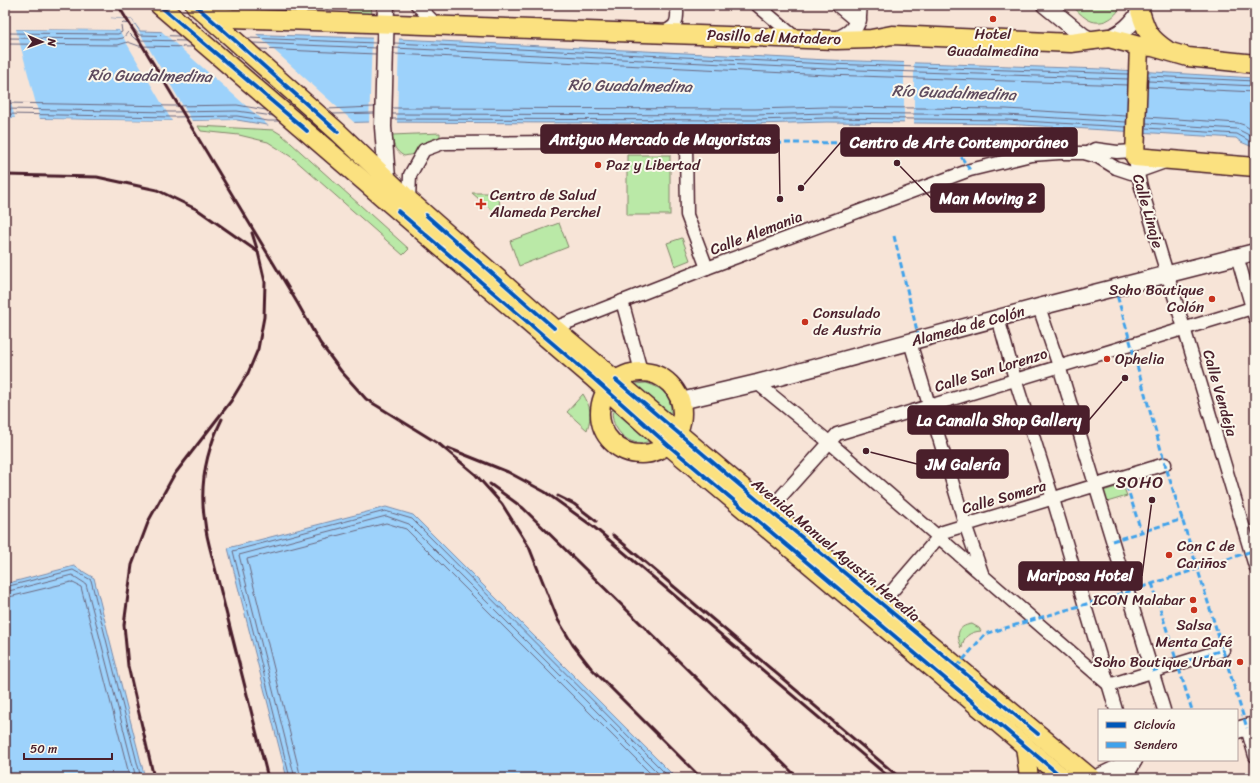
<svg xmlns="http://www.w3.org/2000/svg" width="1260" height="783" font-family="Sriracha,sans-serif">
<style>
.green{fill:#bae9a7;stroke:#828469}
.water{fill:#9dd2fb;stroke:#7c8aa8}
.pier{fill:#f7e4d7;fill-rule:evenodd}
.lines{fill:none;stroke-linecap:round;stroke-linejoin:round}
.shore{stroke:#6b677e;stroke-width:1}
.street-casing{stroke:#4a1f2b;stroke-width:15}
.secondary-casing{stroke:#4a1f2b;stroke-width:19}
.primary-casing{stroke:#4a1f2b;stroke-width:21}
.street{stroke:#fbf7ec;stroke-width:12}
.secondary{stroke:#fbf7ec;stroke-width:16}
.primary{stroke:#fbe180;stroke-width:18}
.rail{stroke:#4a1f2b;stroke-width:3}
.quiet{stroke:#40a2eb;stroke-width:3;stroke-dasharray:6 3;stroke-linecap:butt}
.cycleway-casing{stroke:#fbf7ec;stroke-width:6}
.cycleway{stroke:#0057b8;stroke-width:4}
.poi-dot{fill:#c8321e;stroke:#fbf7ec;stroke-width:1.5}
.labels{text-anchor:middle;stroke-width:4;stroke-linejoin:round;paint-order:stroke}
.poi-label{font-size:15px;fill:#4a1f2b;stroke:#fbf7ec;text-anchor:start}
.street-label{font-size:15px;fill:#4a1f2b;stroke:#fbf7ec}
.water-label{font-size:16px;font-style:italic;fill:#5f4c5f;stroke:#fbf7ec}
.quarter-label{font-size:17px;letter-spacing:1px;fill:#4a1f2b;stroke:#fbf7ec}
.leader{fill:none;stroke:#4a1f2b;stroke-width:1.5}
.callout-dot{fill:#4a1f2b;stroke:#fbf7ec;stroke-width:1.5}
.callout{fill:#4a1f2b;stroke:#4a1f2b;stroke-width:1.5}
.callout-label{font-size:16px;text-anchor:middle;font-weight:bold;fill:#fff}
</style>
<rect width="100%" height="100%" fill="#f7e4d7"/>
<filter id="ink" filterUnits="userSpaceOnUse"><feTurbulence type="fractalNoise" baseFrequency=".025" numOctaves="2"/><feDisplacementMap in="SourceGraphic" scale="8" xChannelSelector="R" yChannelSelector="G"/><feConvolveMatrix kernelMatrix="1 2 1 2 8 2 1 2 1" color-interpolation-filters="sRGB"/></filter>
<g filter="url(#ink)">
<g class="green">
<path d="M 356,5 L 371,5 L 372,15 L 342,15 L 348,12 Z"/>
<path d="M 1072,5 L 1121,5 C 1116,19 1100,27 1087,19 C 1081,15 1076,10 1072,5 Z"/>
<path d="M 198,126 L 274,130 L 282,135 L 409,249 L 403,255 L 293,158 L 268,142 L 239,135 L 201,131 Z"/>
<path d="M 440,133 L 440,137 L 428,141 L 415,154 L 404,156 C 395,151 393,145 392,135 Z"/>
<rect x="627" y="155" width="43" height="60"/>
<path d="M 472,193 L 499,193 L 500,217 Z"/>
<path d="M 559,223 L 568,247 L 519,266 L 510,241 Z"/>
<path d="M 682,238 L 690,260 L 675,266 L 667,243 Z"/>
<path d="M 646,383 C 665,389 672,396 671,416 L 635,384 Z"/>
<path d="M 583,394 C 591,407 592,415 587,430 L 567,412 Z"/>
<path d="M 613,409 L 650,441 C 647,442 643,443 640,443 C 624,443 609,424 613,409 Z"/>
<path d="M 1123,485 L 1127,496 L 1107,502 L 1103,491 Z"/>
<path d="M 972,624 L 979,628 L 981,631 C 970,632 963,636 962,648 C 956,636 956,626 972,624 Z"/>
</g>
<g class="water">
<path d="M 111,18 L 132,20 L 140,31 L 399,39 L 828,60 L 1102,69 L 1255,78 L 1255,148 L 1241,142 L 1236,138 L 1006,124 L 827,122 L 755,124 L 370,122 L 267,125 L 237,120 L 172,121 L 5,118 L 5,29 L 119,30 Z"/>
<path d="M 386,507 L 413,515 L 676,778 L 287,778 L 228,548 Z"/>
<path d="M 74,566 L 94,578 L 145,778 L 5,778 L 5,584 Z"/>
</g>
<g class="pier">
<path d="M 109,18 L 132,20 L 192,121 L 237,120 L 236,122 L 172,123 L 5,120 L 5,118 L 15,118 L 5,80 L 5,27 L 115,28 ZM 16,29 L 119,30 L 172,121 L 40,119 Z"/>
<path d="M 160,30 L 254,32 L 357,125 L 270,127 Z"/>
<path d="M 372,37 L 399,37 L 397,125 L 369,124 Z"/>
<rect x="904" y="61" width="10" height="65"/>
</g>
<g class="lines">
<g class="shore">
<path d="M 5,33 L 118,34 L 122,32 L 121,25 L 123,23 L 130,24 L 139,35 L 180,36"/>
<path d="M 5,38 L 117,39 L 123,38 L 128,32 L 134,38 L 138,40 L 186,41"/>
<path d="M 247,38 L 376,43"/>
<path d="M 253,43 L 376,48"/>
<path d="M 394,43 L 828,64 L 1128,74"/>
<path d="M 5,44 L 118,45 L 128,42 L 139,46 L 193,47"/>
<path d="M 394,48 L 828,69 L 1128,79"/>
<path d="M 260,49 L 376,54"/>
<path d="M 394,54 L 828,75 L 1128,85"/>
<path d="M 1148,76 L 1255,81"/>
<path d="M 1148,81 L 1255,86"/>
<path d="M 1148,87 L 1255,92"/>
<path d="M 5,103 L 172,106 L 237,105 L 266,110"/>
<path d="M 392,108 L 755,109 L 827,107 L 1006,109 L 1126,116"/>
<path d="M 5,109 L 172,112 L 237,111 L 273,116"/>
<path d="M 327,109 L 374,107"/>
<path d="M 5,114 L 172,117 L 237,116 L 268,121 L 279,121"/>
<path d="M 333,114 L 374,113"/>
<path d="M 392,114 L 755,115 L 827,113 L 1006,115 L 1126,122"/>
<path d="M 1146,117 L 1238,123 L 1244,125 L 1255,132"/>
<path d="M 392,119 L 755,120 L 827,118 L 1006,120 L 1126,127"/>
<path d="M 1146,123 L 1237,129 L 1255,138"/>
<path d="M 1146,128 L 1237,134 L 1255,144"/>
<path d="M 5,587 L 73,570 L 91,580 L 141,778"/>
<path d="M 5,592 L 72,575 L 86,584 L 136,778"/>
<path d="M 5,598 L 71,582 L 81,587 L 130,778"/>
<path d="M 290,778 L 233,551 L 385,511 L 412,519 L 670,778"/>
<path d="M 295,778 L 239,555 L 386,516 L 409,524 L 663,778"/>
<path d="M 301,778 L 247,559 L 386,523 L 406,529 L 655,778"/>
</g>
<defs>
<g id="street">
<path d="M 417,5 L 437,25"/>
<path d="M 757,5 L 796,38"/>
<path d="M 661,33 C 675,27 678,25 677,8 L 674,5"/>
<path d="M 1089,152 L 1095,149 L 1117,152 L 1135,151"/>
<path d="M 1136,165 L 1141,187 L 1161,254 L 1184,328 L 1255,566"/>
<path d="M 409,200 L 410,175 L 424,150 L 443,143 L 559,142 L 686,144 L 687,215 L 707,268"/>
<path d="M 1237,256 L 1255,318"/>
<path d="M 622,301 L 641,371"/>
<path d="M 1039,307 L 1059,366 L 1164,710"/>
<path d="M 998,318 L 1015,379 L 1053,499 L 1116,710"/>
<path d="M 554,328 L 707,268 L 970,170 L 1031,155 L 1059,153 L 1084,153 L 1098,157 L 1116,168 L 1131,173 L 1137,172 L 1165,162"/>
<path d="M 910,342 L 965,524 L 983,576"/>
<path d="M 757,383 L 829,442 L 1109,685"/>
<path d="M 769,510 L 837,434 L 1252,308"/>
<path d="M 881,604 L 943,532 L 1165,464"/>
<path d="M 1109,685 L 1223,650"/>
<path d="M 1247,728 L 1255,756"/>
<path d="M 1126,778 L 1136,760"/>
</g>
<g id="secondary">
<path d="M 386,5 L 383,127 L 387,178"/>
<path d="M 840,5 L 858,20"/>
<path d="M 1045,5 L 1083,36 L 1092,41"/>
<path d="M 1109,38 C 1123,32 1132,25 1140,11"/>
<path d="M 836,40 C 854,33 860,25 858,5"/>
<path d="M 681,401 L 757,383 L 1039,307 L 1255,252"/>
<path d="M 1237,730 L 1255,725"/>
<path d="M 1097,778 L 1134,760"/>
</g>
<g id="primary">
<path d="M 159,5 L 593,378 L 668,445 L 1063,778"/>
<path d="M 195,5 L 338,132 L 409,200 L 554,328 L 769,510 L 1091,778"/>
<path d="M 205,11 L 213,15 L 231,18 L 836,40 L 871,39 L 892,35 L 1071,43 L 1109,38 L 1139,46 L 1153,47 L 1188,57 L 1255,64"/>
<path d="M 1140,11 C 1146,31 1149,38 1167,50"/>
<path d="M 1139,46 L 1135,157 L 1255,167"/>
<circle cx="641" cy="413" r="41"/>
<path d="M 1025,746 L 1029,778"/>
</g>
</defs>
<use href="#street" class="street-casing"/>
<use href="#secondary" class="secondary-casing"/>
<use href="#primary" class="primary-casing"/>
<use href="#street" class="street"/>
<use href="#secondary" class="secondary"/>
<use href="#primary" class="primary"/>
<g class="rail">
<path d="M 118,5 L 298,304 L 320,343 L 341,371 L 366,399 L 439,444 L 475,474 L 502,504 L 529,547 L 558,620 L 573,645 L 591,668 L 701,778"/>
<path d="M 5,175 L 97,177 L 157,190 L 198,210 L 258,252"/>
<path d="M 222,419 C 206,451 199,487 205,523 C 206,534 209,545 212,556 L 268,778"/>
<path d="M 448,448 L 508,472 L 545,492 L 595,528 L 890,778"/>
<path d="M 490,484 L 523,508 L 798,778"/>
<path d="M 558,496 L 574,504 L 596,521"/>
<path d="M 613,535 L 900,778"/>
<path d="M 154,778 L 128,666 L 124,625 L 132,565 L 149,520 L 174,475 L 231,401 L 248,373 L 258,349 L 264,317 L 265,282 L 258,252 L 252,233"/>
</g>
<g class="quiet">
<path d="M 686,144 L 909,142 L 958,152 L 970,170"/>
<path d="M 894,236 L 919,339"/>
<path d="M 1115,288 L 1165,464 L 1247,728"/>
<path d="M 1252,308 L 1255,307"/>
<path d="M 1124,477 L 1141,531"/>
<path d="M 1112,541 L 1183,519"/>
<path d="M 1152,583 L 1192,710"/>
<path d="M 957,667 L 985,634 L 1127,592 L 1255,550"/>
<path d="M 1152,671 L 1223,650"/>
</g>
<defs>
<g id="cycleway">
<path d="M 159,5 L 307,131"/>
<path d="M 195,5 L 338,132"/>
<path d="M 398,211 L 593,378 L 668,445 L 1063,778"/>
<path d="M 426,215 L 554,328"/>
<path d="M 616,380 L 769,510 L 1038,734"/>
</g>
</defs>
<use href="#cycleway" class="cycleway-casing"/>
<use href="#cycleway" class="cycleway"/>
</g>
</g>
<g class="poi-dot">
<circle cx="993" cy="19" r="4"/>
<circle cx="598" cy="165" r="4"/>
<path d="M479 198h4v4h4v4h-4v4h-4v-4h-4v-4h4z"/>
<circle cx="1212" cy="299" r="4"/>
<circle cx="805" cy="322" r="4"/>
<circle cx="1107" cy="359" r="4"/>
<circle cx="1169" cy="555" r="4"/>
<circle cx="1193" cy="600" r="4"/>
<circle cx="1194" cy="610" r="4"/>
<circle cx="1240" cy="662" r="4"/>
</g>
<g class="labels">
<g class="poi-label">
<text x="993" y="39" text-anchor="middle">Hotel<tspan x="993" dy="17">Guadalmedina</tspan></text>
<text x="606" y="170">Paz y Libertad</text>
<text x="490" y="200">Centro de Salud<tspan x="490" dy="17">Alameda Perchel</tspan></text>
<text x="1204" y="295" text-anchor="end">Soho Boutique<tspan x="1204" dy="17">Colón</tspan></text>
<text x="813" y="318">Consulado<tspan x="813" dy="17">de Austria</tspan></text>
<text x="1115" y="364">Ophelia</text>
<text x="1177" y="551">Con C de<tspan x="1177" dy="17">Cariños</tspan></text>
<text x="1185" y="605" text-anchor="end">ICON Malabar</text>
<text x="1194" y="630" text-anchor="middle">Salsa<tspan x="1194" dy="17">Menta Café</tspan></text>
<text x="1232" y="667" text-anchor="end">Soho Boutique Urban</text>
</g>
<g class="street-label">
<text transform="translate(774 37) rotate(2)" y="5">Pasillo del Matadero</text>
<text transform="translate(1148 211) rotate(74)" y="5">Calle Linaje</text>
<text transform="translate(756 233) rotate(-21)" y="5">Calle Alemania</text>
<text transform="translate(968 326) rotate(-15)" y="5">Alameda de Colón</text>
<text transform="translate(991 370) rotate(-17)" y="5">Calle San Lorenzo</text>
<text transform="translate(1220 393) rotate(74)" y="5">Calle Vendeja</text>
<text transform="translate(1004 497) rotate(-16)" y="5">Calle Somera</text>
<text transform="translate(836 550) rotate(40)" y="5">Avenida Manuel Agustín Heredia</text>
</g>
<g class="water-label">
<text transform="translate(150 75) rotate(1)" y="6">Río Guadalmedina</text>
<text transform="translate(630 85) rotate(1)" y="6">Río Guadalmedina</text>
<text transform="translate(954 92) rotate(2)" y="6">Río Guadalmedina</text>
</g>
<g class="quarter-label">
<text x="1140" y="488">SOHO</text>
</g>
</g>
<path class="leader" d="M780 199L779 139M801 188L841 142M897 163L931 198M1125 378L1089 420M866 451L917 464M1152 500L1142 576"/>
<g class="callout-dot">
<circle cx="780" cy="199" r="4"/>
<circle cx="801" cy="188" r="4"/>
<circle cx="897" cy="163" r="4"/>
<circle cx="1125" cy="378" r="4"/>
<circle cx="866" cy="451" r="4"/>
<circle cx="1152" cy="500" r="4"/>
</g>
<g class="callout">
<rect x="541" y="125" width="238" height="28" rx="4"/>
<rect x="841" y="128" width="236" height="28" rx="4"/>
<rect x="931" y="184" width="113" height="28" rx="4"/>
<rect x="908" y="406" width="181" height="28" rx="4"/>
<rect x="917" y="450" width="91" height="28" rx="4"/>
<rect x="1019" y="562" width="123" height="28" rx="4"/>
</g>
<g class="callout-label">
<text x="660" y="145">Antiguo Mercado de Mayoristas</text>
<text x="959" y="148">Centro de Arte Contemporáneo</text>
<text x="988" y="204">Man Moving 2</text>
<text x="999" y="426">La Canalla Shop Gallery</text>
<text x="963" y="470">JM Galería</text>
<text x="1080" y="581">Mariposa Hotel</text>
</g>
<rect width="1260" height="783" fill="none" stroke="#fbf7ec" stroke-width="20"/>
<rect x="10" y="10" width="1240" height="763" fill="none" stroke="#4a1f2b" stroke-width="1.5" filter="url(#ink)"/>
<rect x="1098" y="709" width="140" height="52" fill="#fbf7ec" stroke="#b4a19f"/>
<rect x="1106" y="722" width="20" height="6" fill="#0057b8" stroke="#b4a19f"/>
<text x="1134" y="729" font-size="12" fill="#4a1f2b">Ciclovía</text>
<rect x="1106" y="742" width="20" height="6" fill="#40a2eb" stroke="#b4a19f"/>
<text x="1134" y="749" font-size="12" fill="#4a1f2b">Sendero</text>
<g transform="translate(42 42) rotate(92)" stroke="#fbf7ec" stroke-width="3" paint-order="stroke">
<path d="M0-3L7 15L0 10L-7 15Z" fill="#4a1f2b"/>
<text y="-6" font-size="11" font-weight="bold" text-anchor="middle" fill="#4a1f2b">N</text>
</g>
<path d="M24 753v6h88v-6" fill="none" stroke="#4a1f2b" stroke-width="2"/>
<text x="30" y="753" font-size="12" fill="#4a1f2b" stroke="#fbf7ec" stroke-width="3" paint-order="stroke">50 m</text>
</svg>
